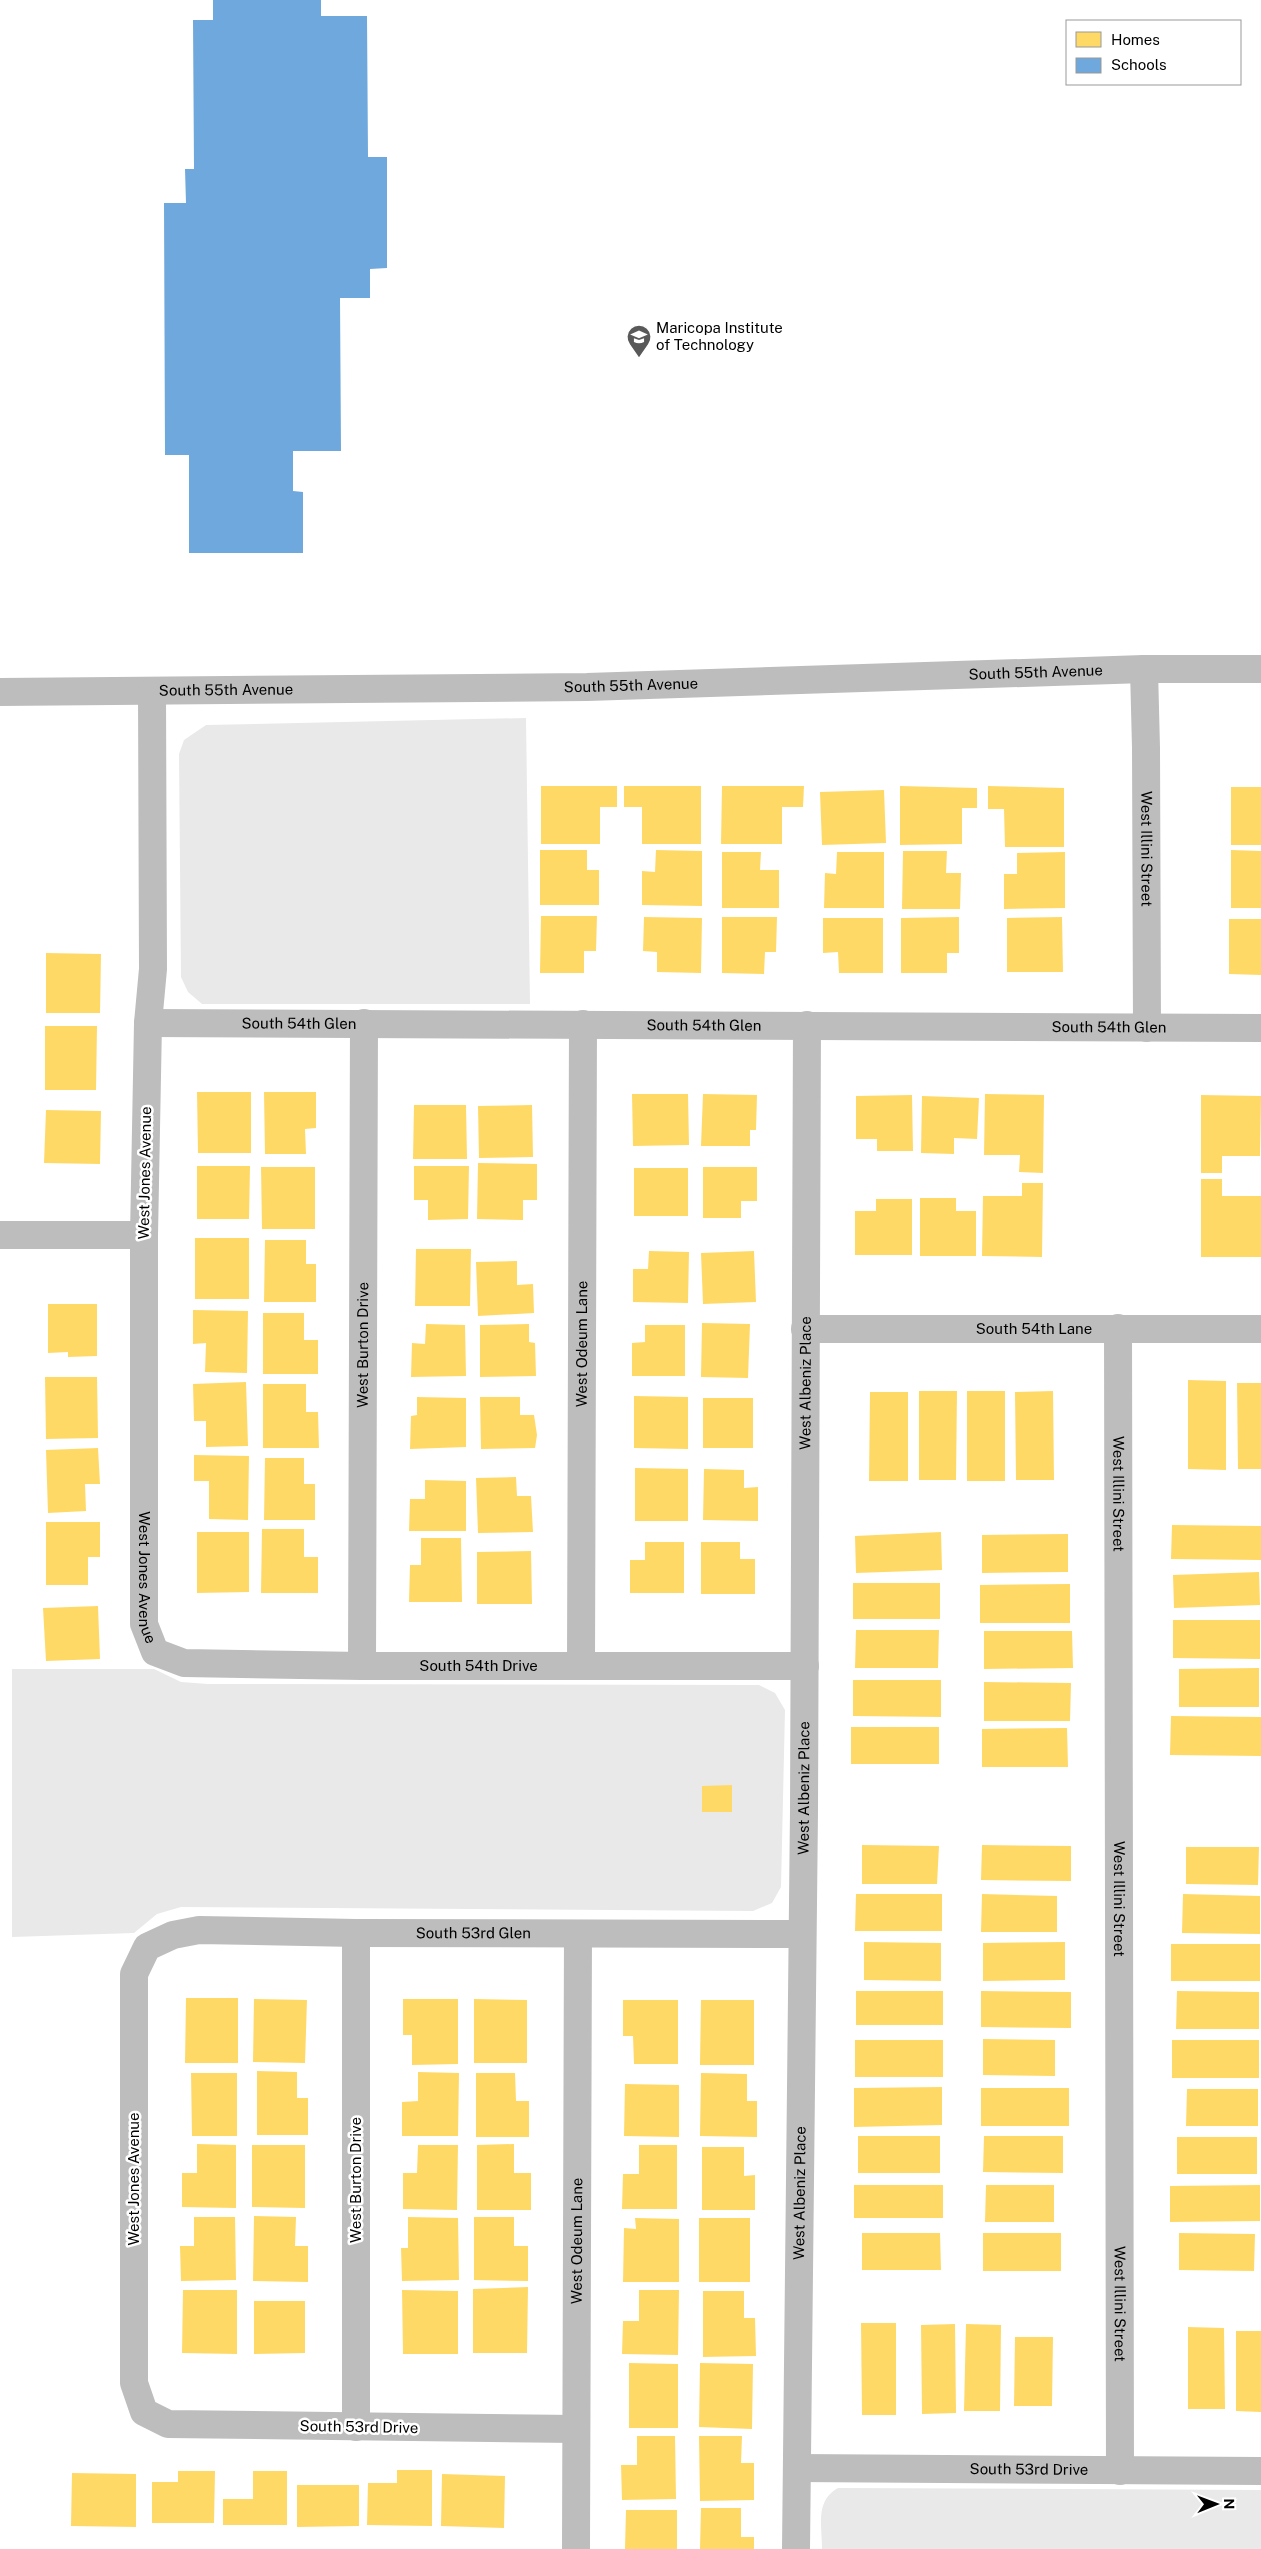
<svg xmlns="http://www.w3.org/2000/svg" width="1261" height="2549" font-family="'Public Sans',sans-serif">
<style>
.green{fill:#e9e9e9}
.homes{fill:#ffd966}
.schools{fill:#6fa8dc}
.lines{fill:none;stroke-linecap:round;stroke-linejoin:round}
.street{stroke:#bdbdbd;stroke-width:28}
.labels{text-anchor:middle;stroke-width:5;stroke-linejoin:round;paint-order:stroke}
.poi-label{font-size:15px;fill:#000;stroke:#fff;text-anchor:start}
.street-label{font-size:15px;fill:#000;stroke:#fff}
</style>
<rect width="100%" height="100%" fill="#fff"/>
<g class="green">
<path d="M 526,718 L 530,1004 L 202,1004 L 188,992 L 181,977 L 179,754 L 184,740 L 206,725 Z"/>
<path d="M 12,1669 L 154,1669 L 181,1682 L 208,1684 L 759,1685 L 775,1693 L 785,1710 L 781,1887 L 772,1903 L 753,1911 L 181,1907 L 157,1914 L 134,1933 L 12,1937 Z"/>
<path d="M 838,2488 L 1261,2490 L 1261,2549 L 822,2549 C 822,2525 815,2501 838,2488 Z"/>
</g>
<g class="homes">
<path d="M 541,786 L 617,786 L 617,807 L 600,807 L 600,844 L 541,844 Z"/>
<path d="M 624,786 L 701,786 L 701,844 L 642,844 L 642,807 L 624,807 Z"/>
<path d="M 722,786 L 804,786 L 803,807 L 782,807 L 782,844 L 721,844 Z"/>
<path d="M 900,786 L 977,788 L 977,808 L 962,808 L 962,844 L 900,845 Z"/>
<path d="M 988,786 L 1064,788 L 1064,847 L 1005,847 L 1004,809 L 988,809 Z"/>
<rect x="1231" y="787" width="30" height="58"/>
<path d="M 884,790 L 886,843 L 822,845 L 820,792 Z"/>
<path d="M 540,850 L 587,850 L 587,870 L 599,870 L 599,905 L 540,905 Z"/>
<path d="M 656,850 L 702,851 L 702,906 L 642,905 L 642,871 L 655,872 Z"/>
<path d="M 1231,850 L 1261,851 L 1261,908 L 1231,908 Z"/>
<path d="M 903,851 L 947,851 L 946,873 L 961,873 L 960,909 L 902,909 Z"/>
<path d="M 722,852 L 761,852 L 760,870 L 779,870 L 779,908 L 722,908 Z"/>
<path d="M 837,852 L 884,852 L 884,908 L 824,908 L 825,873 L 836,874 Z"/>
<path d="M 1065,852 L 1065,908 L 1004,909 L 1004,874 L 1017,874 L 1017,853 Z"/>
<path d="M 541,916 L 597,916 L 596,951 L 584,951 L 584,973 L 540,973 Z"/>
<path d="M 644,917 L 702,918 L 701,973 L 657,972 L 657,952 L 643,951 Z"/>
<path d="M 722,917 L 777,917 L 776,952 L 765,952 L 764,974 L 722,973 Z"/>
<path d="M 959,917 L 959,953 L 947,953 L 947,973 L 901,973 L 901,918 Z"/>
<path d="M 1062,917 L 1063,972 L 1007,972 L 1007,918 Z"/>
<path d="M 823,918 L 883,918 L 883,973 L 839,973 L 838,952 L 823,953 Z"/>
<path d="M 1229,919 L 1261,919 L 1261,975 L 1229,974 Z"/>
<path d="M 46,953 L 101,954 L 100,1013 L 46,1013 Z"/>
<path d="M 45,1026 L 97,1026 L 96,1090 L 45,1090 Z"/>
<path d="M 197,1092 L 251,1092 L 251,1153 L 198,1153 Z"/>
<path d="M 264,1092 L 316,1092 L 316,1128 L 305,1129 L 306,1154 L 265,1154 Z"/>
<path d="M 632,1094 L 688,1094 L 689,1145 L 633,1146 Z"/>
<path d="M 703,1094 L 757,1095 L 756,1130 L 750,1130 L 750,1146 L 701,1146 Z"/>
<path d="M 985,1094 L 1044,1095 L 1043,1173 L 1019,1172 L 1020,1155 L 984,1155 Z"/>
<path d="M 912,1095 L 913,1151 L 877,1151 L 877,1139 L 856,1139 L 856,1096 Z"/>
<path d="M 1201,1095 L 1261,1096 L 1260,1156 L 1222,1156 L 1222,1173 L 1201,1173 Z"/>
<path d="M 922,1096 L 979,1098 L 977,1139 L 954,1138 L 954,1154 L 921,1153 Z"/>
<path d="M 414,1105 L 466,1105 L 467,1159 L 413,1159 Z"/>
<path d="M 532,1105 L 533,1157 L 479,1158 L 478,1106 Z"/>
<path d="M 46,1110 L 101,1111 L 100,1164 L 44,1163 Z"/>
<path d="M 478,1163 L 537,1164 L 537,1200 L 523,1200 L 523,1220 L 477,1219 Z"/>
<path d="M 197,1166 L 250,1166 L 249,1219 L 197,1219 Z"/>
<path d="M 414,1166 L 469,1166 L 468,1219 L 428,1220 L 428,1200 L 414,1200 Z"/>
<path d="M 261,1167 L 315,1167 L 315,1229 L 262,1229 Z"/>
<path d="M 703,1167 L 757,1167 L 757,1201 L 741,1201 L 741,1218 L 703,1218 Z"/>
<rect x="634" y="1168" width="54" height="48"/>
<path d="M 1201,1179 L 1222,1179 L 1222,1196 L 1261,1196 L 1261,1257 L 1201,1257 Z"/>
<path d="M 1022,1183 L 1043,1183 L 1042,1257 L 982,1256 L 983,1196 L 1022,1196 Z"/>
<path d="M 920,1198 L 956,1198 L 956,1211 L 976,1211 L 976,1256 L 920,1256 Z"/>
<path d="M 876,1199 L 912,1199 L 912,1255 L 855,1255 L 855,1211 L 876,1211 Z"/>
<rect x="195" y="1238" width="54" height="61"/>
<path d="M 265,1240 L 306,1240 L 306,1264 L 316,1264 L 316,1302 L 264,1302 Z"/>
<path d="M 416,1249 L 471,1249 L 470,1306 L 415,1306 Z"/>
<path d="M 649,1251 L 689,1252 L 688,1303 L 633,1302 L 633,1269 L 648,1269 Z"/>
<path d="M 754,1251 L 756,1302 L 703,1304 L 701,1253 Z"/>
<path d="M 517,1261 L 517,1285 L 533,1284 L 534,1313 L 478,1316 L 476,1262 Z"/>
<path d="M 48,1304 L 97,1304 L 97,1356 L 68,1357 L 68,1352 L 48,1353 Z"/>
<path d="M 193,1310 L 248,1311 L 247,1373 L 205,1372 L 206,1343 L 193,1344 Z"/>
<path d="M 263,1313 L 304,1313 L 304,1340 L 318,1340 L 318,1374 L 263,1374 Z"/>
<path d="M 702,1323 L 750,1324 L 748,1378 L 701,1377 Z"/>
<path d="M 426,1324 L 465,1325 L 466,1376 L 411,1377 L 412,1343 L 425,1344 Z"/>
<path d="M 529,1324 L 529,1342 L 535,1343 L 536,1376 L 480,1377 L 480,1325 Z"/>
<path d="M 645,1325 L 685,1325 L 685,1376 L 632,1376 L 632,1343 L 645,1342 Z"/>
<path d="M 45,1377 L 97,1377 L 98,1438 L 46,1439 Z"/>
<path d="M 1188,1380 L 1226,1381 L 1226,1470 L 1188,1469 Z"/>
<path d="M 246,1382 L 248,1446 L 206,1447 L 206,1421 L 194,1421 L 193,1384 Z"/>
<path d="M 1237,1383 L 1261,1383 L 1261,1469 L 1238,1469 Z"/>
<path d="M 263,1384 L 306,1384 L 306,1412 L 318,1412 L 319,1448 L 263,1448 Z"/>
<path d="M 919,1391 L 957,1391 L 956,1480 L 919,1480 Z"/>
<rect x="967" y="1391" width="38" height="90"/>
<path d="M 1053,1391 L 1054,1480 L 1016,1480 L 1015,1392 Z"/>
<path d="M 870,1392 L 908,1392 L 908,1481 L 869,1481 Z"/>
<path d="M 634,1396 L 688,1397 L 688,1449 L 634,1448 Z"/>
<path d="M 417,1397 L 466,1398 L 466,1447 L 410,1449 L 411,1416 L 417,1415 Z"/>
<path d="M 480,1397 L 520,1397 L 520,1415 L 534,1415 L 537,1435 L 535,1448 L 481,1449 Z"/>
<rect x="703" y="1398" width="50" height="50"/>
<path d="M 98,1448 L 100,1484 L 85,1484 L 86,1511 L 48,1513 L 46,1450 Z"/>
<path d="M 194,1455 L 249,1456 L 248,1520 L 209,1519 L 209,1481 L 194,1481 Z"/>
<path d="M 265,1458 L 304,1458 L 304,1484 L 315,1484 L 315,1520 L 264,1520 Z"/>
<path d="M 635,1468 L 688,1469 L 688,1521 L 635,1521 Z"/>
<path d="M 704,1469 L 744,1470 L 744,1488 L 758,1487 L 758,1521 L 703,1520 Z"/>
<path d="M 516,1477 L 517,1496 L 531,1496 L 533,1532 L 478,1533 L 476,1478 Z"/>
<path d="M 425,1480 L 466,1481 L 466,1531 L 409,1531 L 410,1499 L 425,1499 Z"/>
<path d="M 46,1522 L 100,1522 L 100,1557 L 88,1557 L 88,1585 L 46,1585 Z"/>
<path d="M 1172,1525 L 1261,1526 L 1261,1560 L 1171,1559 Z"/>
<path d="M 262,1529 L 304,1529 L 304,1557 L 318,1557 L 318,1593 L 261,1593 Z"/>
<path d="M 197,1532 L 249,1532 L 249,1592 L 197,1593 Z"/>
<path d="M 941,1532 L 942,1570 L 856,1573 L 855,1536 Z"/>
<path d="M 1068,1534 L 1068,1572 L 982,1573 L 982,1535 Z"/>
<path d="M 421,1538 L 461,1538 L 462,1602 L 409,1602 L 410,1565 L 421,1565 Z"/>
<path d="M 645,1542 L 684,1542 L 684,1593 L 630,1593 L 630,1560 L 645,1560 Z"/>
<path d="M 701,1542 L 740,1542 L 740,1559 L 755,1559 L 755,1594 L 701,1594 Z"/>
<path d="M 531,1551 L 532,1604 L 477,1604 L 477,1552 Z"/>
<path d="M 1259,1572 L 1260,1605 L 1174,1608 L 1173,1575 Z"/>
<rect x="853" y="1583" width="87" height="36"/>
<path d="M 1070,1584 L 1070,1623 L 980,1623 L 980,1585 Z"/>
<path d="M 98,1606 L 100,1659 L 46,1661 L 43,1608 Z"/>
<path d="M 1173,1620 L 1260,1620 L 1260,1659 L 1173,1658 Z"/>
<path d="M 856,1630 L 939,1630 L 938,1668 L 855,1668 Z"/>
<path d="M 984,1631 L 1072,1631 L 1073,1668 L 984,1669 Z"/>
<path d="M 1259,1668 L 1259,1707 L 1179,1707 L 1179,1669 Z"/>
<path d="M 853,1680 L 941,1680 L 941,1717 L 853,1716 Z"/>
<path d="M 984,1682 L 1071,1683 L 1070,1721 L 984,1721 Z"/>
<path d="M 1171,1716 L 1261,1717 L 1261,1756 L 1170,1755 Z"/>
<rect x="851" y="1727" width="88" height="37"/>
<path d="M 1067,1728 L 1068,1767 L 982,1767 L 982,1729 Z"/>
<path d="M 732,1785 L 732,1812 L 702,1812 L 702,1786 Z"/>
<path d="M 862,1845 L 939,1846 L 937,1884 L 862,1884 Z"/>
<path d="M 982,1845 L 1071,1846 L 1071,1881 L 981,1880 Z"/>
<path d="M 1186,1847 L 1259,1847 L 1258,1885 L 1186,1884 Z"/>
<path d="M 856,1894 L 942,1894 L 942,1931 L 855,1931 Z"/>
<path d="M 982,1894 L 1057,1896 L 1057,1932 L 981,1932 Z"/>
<path d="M 1183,1894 L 1260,1896 L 1260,1934 L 1182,1933 Z"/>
<path d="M 864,1942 L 941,1943 L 941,1981 L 864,1980 Z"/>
<path d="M 1065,1942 L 1065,1980 L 983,1981 L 983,1943 Z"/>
<rect x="1171" y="1944" width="89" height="37"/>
<rect x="856" y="1991" width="87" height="34"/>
<path d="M 981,1991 L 1071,1992 L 1071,2028 L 981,2027 Z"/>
<path d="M 1177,1991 L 1259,1992 L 1259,2029 L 1176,2029 Z"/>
<path d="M 186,1998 L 238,1998 L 238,2063 L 185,2063 Z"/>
<path d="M 254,1999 L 307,2000 L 305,2063 L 253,2062 Z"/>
<path d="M 403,1999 L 458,1999 L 458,2064 L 412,2065 L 412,2035 L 403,2035 Z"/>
<path d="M 474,1999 L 527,2000 L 527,2063 L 474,2063 Z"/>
<path d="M 623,2000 L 678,2000 L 678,2064 L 634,2064 L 633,2036 L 623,2036 Z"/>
<path d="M 701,2000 L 754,2000 L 754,2065 L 700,2065 Z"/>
<path d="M 983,2039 L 1055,2040 L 1055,2076 L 983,2075 Z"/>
<rect x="855" y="2040" width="88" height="37"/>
<rect x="1172" y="2040" width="87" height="38"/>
<path d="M 257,2071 L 297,2072 L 297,2098 L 308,2098 L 308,2135 L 257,2135 Z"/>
<path d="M 418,2072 L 459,2073 L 458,2136 L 402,2136 L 402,2102 L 418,2101 Z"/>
<path d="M 191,2073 L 237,2073 L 237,2136 L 192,2136 Z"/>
<path d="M 476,2073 L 515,2073 L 516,2101 L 529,2101 L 529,2137 L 476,2137 Z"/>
<path d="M 701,2073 L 747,2074 L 747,2101 L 757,2101 L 757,2137 L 700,2136 Z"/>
<path d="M 625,2084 L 679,2085 L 679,2137 L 624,2136 Z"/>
<path d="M 942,2087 L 942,2125 L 854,2127 L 854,2088 Z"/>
<rect x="981" y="2088" width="88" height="38"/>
<path d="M 1187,2089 L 1258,2089 L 1258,2126 L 1186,2126 Z"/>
<rect x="858" y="2136" width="82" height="37"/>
<path d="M 984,2136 L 1063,2136 L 1063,2173 L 983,2172 Z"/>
<rect x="1177" y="2137" width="80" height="37"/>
<path d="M 197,2144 L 236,2145 L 236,2208 L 182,2207 L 182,2173 L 197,2173 Z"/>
<path d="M 514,2144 L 514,2173 L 531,2173 L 531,2210 L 477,2210 L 477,2145 Z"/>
<path d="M 252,2145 L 305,2145 L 305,2208 L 252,2207 Z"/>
<path d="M 418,2145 L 458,2145 L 457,2210 L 403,2209 L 403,2173 L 417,2173 Z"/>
<path d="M 639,2145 L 677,2145 L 677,2209 L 622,2209 L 623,2174 L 639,2174 Z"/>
<path d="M 702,2147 L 744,2147 L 744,2176 L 755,2175 L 755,2210 L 702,2210 Z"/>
<rect x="854" y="2185" width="89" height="33"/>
<path d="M 986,2185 L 1054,2185 L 1054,2222 L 985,2222 Z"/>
<path d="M 1260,2185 L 1260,2221 L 1170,2222 L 1170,2186 Z"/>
<path d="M 254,2216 L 296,2217 L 295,2246 L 308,2246 L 308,2282 L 253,2281 Z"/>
<path d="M 194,2217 L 235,2217 L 236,2280 L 181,2281 L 180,2246 L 194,2246 Z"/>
<path d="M 408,2217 L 458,2218 L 459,2280 L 402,2281 L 401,2248 L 408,2248 Z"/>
<path d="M 474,2217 L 514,2217 L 514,2246 L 528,2246 L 528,2281 L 474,2280 Z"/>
<path d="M 635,2218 L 679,2219 L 679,2282 L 623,2282 L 624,2228 L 636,2229 Z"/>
<rect x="699" y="2218" width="51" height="64"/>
<path d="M 862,2233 L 940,2233 L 941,2270 L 862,2270 Z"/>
<rect x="983" y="2233" width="78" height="38"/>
<path d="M 1179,2233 L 1255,2234 L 1254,2271 L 1179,2270 Z"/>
<path d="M 528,2287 L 527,2353 L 473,2353 L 473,2289 Z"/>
<path d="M 183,2290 L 237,2290 L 237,2354 L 182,2353 Z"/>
<path d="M 402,2290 L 458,2291 L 458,2354 L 403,2354 Z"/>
<path d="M 639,2290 L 679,2290 L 678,2355 L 622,2354 L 623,2321 L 639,2321 Z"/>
<path d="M 703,2291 L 744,2291 L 744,2318 L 755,2318 L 756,2356 L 703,2357 Z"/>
<path d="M 254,2301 L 305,2301 L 305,2353 L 254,2354 Z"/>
<path d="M 861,2323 L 896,2323 L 896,2415 L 862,2415 Z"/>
<path d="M 955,2324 L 956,2413 L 922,2414 L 921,2325 Z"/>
<path d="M 966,2324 L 1001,2325 L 1000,2411 L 964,2411 Z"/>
<path d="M 1188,2327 L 1224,2328 L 1225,2409 L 1188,2409 Z"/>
<path d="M 1236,2331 L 1261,2331 L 1261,2412 L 1236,2411 Z"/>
<path d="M 1015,2337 L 1053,2337 L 1052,2406 L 1014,2406 Z"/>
<path d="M 629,2363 L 678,2364 L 678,2428 L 629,2428 Z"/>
<path d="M 700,2363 L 753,2364 L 752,2429 L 699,2427 Z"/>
<path d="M 637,2436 L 675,2436 L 676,2499 L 622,2500 L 621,2465 L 637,2465 Z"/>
<path d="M 699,2436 L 742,2436 L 741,2463 L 754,2463 L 754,2500 L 700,2501 Z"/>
<path d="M 397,2470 L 432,2470 L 432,2526 L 367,2525 L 368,2483 L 397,2483 Z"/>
<path d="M 178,2471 L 215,2471 L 214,2523 L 152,2523 L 152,2482 L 178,2482 Z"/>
<path d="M 253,2471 L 287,2471 L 287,2525 L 223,2525 L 223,2499 L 253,2499 Z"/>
<path d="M 72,2473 L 136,2474 L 136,2527 L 71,2526 Z"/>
<path d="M 442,2474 L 505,2476 L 504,2528 L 441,2526 Z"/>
<path d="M 297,2485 L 359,2485 L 359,2526 L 297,2527 Z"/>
<path d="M 701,2508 L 741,2508 L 741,2537 L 754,2537 L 754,2549 L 700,2549 Z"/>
<path d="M 626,2510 L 677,2510 L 677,2549 L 625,2549 Z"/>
</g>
<path class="schools" d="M 213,0 L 321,0 L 321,16 L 367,16 L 368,157 L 387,157 L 387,268 L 370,269 L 370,298 L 340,298 L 341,451 L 293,451 L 293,491 L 303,492 L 303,553 L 189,553 L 189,455 L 165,455 L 164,203 L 186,203 L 185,169 L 194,169 L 193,20 L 213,20 Z"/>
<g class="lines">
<g class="street">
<path id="s1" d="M 1144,669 L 1146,748 L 1147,1028"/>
<path id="s2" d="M 0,692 L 587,687 L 1144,669 L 1261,669"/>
<path id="s3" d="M 152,692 L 153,969 L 148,1023 L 144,1235 L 144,1624 L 155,1652 L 184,1663 L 362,1666 L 805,1666"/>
<path id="s4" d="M 148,1023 L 1261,1028"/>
<path d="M 0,1235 L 144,1235"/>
<path id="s5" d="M 1118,1328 L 1120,2471"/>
<path id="s6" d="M 805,1329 L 1261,1329"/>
<path id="s7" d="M 581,1664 L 583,1024"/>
<path id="s8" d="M 362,1666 L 364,1023"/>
<path d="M 356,2427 L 356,1933"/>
<path id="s9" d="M 576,2429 L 168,2424 L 144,2412 L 134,2383 L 134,1974 L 147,1947 L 173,1935 L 199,1930 L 356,1933 L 802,1934"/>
<path id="s10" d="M 797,2468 L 1261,2471"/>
<path id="s11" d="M 576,2549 L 578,1934"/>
<path id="s12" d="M 796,2549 L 804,1811 L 807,1025"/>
</g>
</g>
<defs>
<symbol id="school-pin" viewBox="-11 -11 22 30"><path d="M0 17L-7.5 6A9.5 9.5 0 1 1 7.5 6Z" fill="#595959" stroke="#fff"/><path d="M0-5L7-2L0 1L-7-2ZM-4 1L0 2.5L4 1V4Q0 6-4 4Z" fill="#fff"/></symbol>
</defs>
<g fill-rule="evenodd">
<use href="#school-pin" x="625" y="323" width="28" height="38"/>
</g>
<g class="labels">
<g class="poi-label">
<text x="656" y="333">Maricopa Institute<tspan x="656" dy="17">of Technology</tspan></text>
</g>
<g class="street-label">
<text dy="5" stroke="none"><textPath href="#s2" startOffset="1036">South 55th Avenue</textPath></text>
<text dy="5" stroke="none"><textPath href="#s2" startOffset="631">South 55th Avenue</textPath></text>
<text dy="5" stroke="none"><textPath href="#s2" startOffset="226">South 55th Avenue</textPath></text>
<text dy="5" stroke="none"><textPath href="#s1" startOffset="180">West Illini Street</textPath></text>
<text dy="5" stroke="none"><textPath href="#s4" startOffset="151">South 54th Glen</textPath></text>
<text dy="5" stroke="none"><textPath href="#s4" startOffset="556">South 54th Glen</textPath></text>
<text dy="5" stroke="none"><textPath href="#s4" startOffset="961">South 54th Glen</textPath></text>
<text transform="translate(145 1173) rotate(-89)" y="5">West Jones Avenue</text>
<text dy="5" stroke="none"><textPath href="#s6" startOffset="229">South 54th Lane</textPath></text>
<text dy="5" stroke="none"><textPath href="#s8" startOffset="321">West Burton Drive</textPath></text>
<text dy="5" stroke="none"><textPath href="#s7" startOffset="320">West Odeum Lane</textPath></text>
<text dy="5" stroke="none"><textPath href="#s12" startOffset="1166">West Albeniz Place</textPath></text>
<text dy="5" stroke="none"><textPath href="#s5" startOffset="166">West Illini Street</textPath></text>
<text dy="5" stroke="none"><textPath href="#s3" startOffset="886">West Jones Avenue</textPath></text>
<text dy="5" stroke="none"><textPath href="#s3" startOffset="1288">South 54th Drive</textPath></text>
<text dy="5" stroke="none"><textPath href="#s12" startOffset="761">West Albeniz Place</textPath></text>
<text dy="5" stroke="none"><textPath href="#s5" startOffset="571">West Illini Street</textPath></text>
<text dy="5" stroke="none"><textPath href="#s9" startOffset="1234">South 53rd Glen</textPath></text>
<text transform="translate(134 2179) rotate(-90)" y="5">West Jones Avenue</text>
<text transform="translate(356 2180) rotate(-90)" y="5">West Burton Drive</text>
<text dy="5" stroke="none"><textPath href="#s12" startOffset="356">West Albeniz Place</textPath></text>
<text dy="5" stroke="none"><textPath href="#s11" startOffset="308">West Odeum Lane</textPath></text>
<text dy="5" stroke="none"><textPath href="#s5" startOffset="976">West Illini Street</textPath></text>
<text transform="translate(359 2427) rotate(1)" y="5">South 53rd Drive</text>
<text dy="5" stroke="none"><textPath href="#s10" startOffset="232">South 53rd Drive</textPath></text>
</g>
</g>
<rect x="1066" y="20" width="175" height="65" fill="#ffffff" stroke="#999999"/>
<rect x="1076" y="32" width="25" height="15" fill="#ffd966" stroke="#999999"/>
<text x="1111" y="45" font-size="15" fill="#000000">Homes</text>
<rect x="1076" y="58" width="25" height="15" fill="#6fa8dc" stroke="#999999"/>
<text x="1111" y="70" font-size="15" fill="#000000">Schools</text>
<g transform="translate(1216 2504) rotate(89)" stroke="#ffffff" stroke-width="4" paint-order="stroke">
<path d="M0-4L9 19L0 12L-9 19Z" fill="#000000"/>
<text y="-8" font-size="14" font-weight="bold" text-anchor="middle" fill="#000000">N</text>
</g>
</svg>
